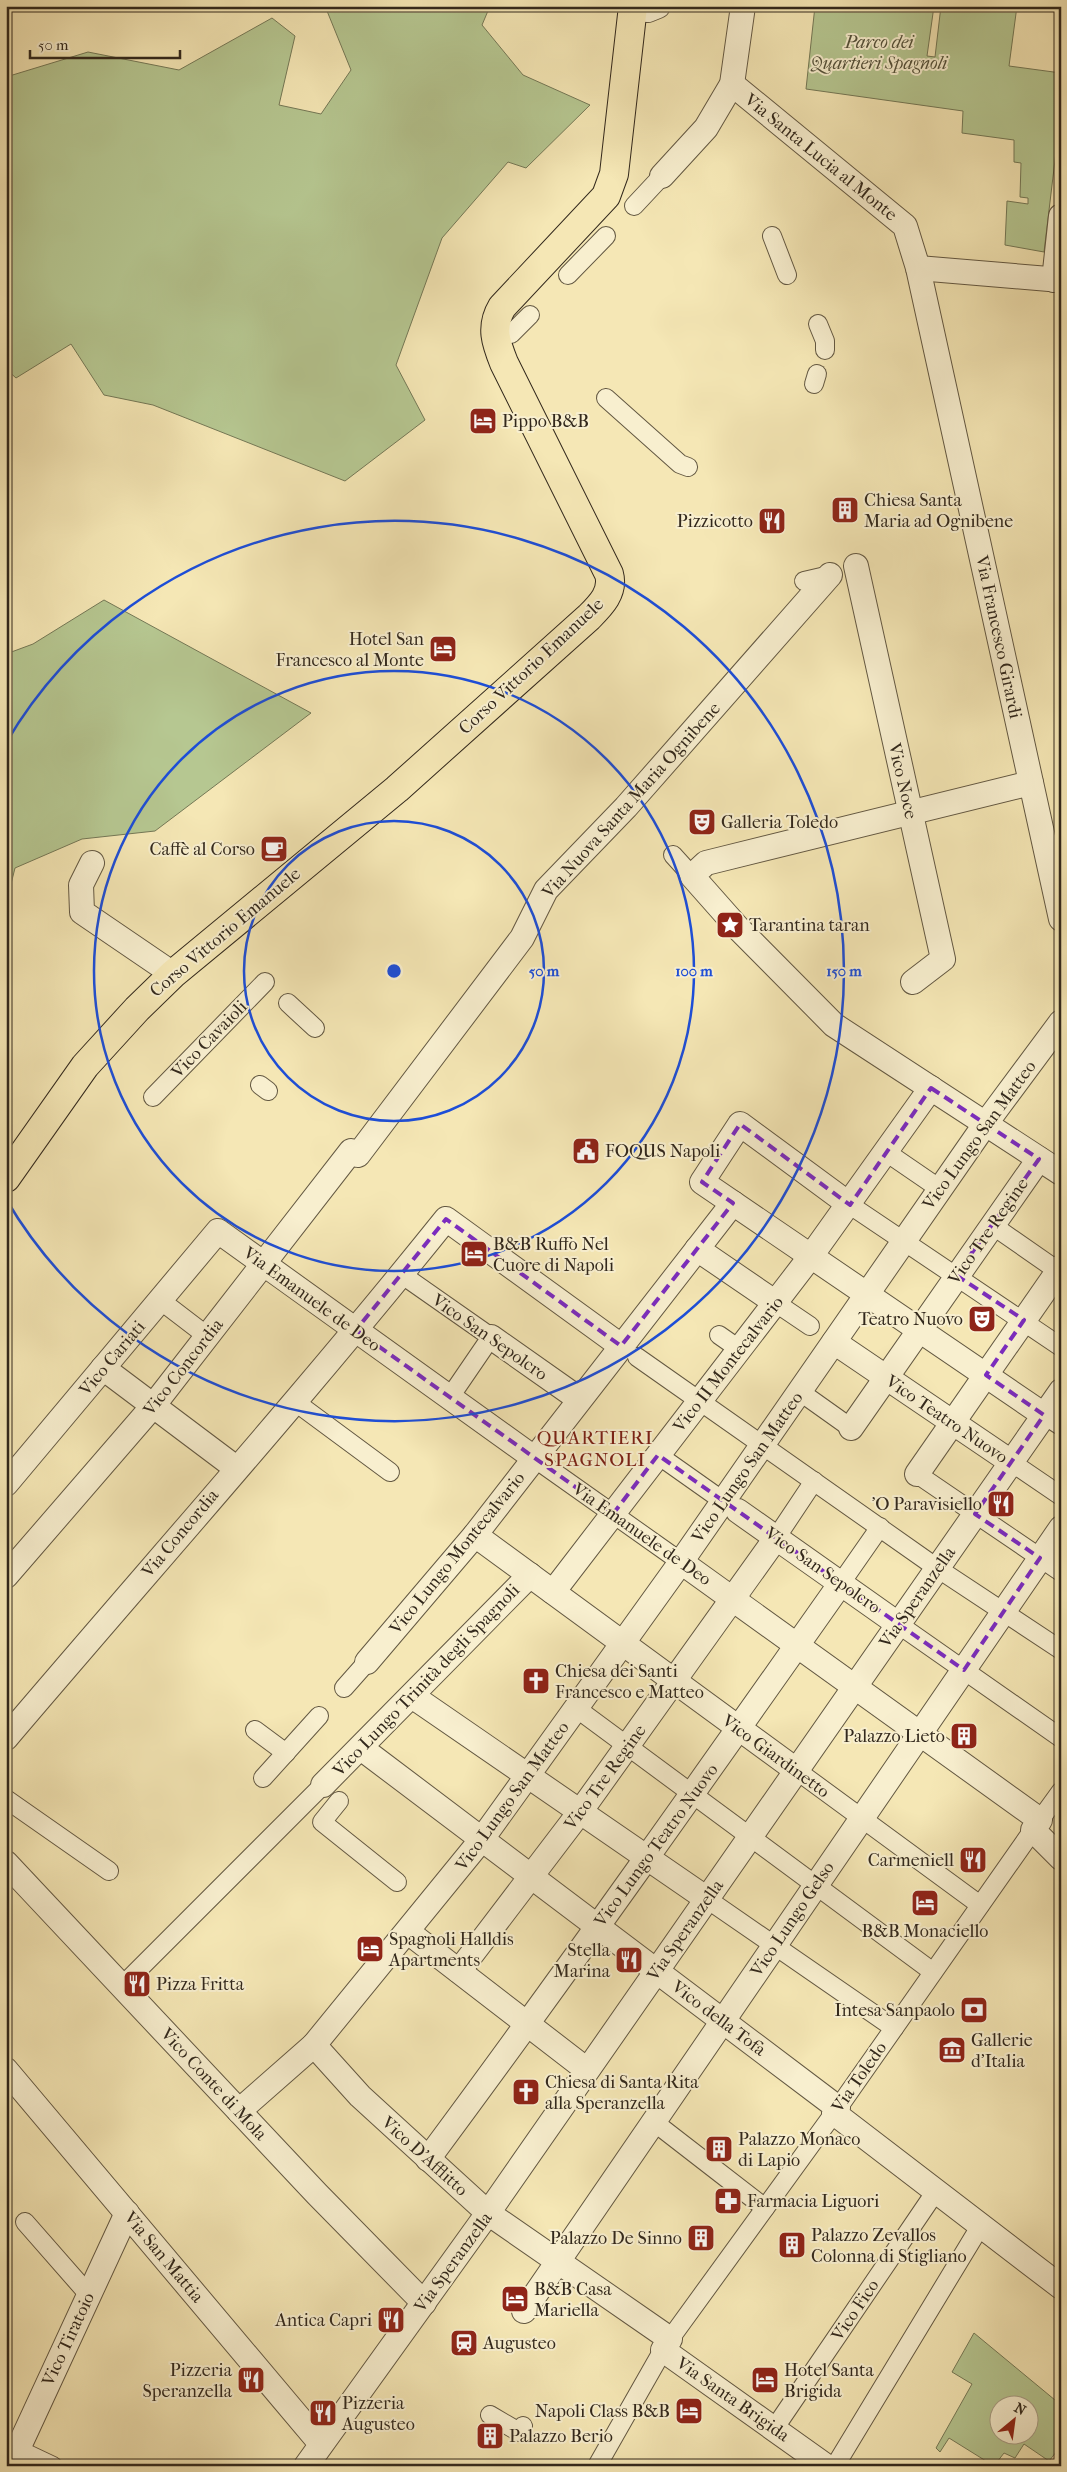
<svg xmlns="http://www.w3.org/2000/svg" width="1067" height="2472" font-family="'IM FELL French Canon',serif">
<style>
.green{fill:#b6c791;stroke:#747856;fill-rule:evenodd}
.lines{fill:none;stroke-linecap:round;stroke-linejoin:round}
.pedestrian-casing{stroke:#635842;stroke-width:20}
.minor-casing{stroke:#635842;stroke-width:26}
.primary-casing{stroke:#32281c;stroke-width:30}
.pedestrian{stroke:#f8efcf;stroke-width:18}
.minor{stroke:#f8efcf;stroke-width:24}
.primary{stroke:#f5e7b5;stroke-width:28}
.marked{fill:none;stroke:#7b2cbf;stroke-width:4;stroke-dasharray:10 6;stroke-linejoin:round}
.ring{fill:none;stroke:#1d4ed8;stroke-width:2.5}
.labels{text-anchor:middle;stroke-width:4;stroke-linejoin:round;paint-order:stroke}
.park-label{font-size:18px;font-style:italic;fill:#535039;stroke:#f8efcf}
.street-label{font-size:18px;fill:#32281c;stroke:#f8efcf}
.poi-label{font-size:18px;fill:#32281c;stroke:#f8efcf;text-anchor:start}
.neighbourhood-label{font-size:19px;letter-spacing:1px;fill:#7a1f14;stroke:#f8efcf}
.centre{fill:#1d4ed8;stroke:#f8efcf;stroke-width:2.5}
.ring-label{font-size:15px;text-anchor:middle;font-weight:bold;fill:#1d4ed8;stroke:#f8efcf;stroke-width:4;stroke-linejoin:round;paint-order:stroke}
</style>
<rect width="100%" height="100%" fill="#f5e7b5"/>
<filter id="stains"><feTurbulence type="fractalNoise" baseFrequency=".004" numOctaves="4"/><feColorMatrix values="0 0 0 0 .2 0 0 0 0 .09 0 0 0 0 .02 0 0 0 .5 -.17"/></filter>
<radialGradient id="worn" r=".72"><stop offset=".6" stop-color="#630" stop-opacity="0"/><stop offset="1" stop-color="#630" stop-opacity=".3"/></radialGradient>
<g class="green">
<path d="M 325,6 L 490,6 L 482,25 L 523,75 L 590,105 L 526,168 L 508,162 L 442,238 L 396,365 L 425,420 L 345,481 L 153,405 L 104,395 L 71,344 L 16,378 L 6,369 L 6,77 L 88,52 L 179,70 L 272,18 L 295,36 L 279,105 L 321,114 L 351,70 Z"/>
<path d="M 815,6 L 934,6 L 927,56 L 935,57 L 941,6 L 1017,6 L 1009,66 L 1061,73 L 1061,110 L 1044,252 L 1005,245 L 1007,201 L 1028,204 L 1028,198 L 1020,197 L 1021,163 L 1014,162 L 1014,140 L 962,133 L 963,111 L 806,89 Z"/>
<path d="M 104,600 L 311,713 L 155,831 L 82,839 L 15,868 L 6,904 L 6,654 L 33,644 Z"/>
<path d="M 974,2333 L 1061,2405 L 1061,2446 L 1049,2461 L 1024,2444 L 1015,2458 L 1004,2453 L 994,2466 L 949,2438 L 940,2452 L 936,2448 L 972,2384 L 952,2372 ZM 1000,2404 L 1030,2404 L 1030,2434 L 1000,2434 Z"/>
</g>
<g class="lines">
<defs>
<g id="pedestrian">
<path d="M 634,206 L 662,176"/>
<path d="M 772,236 L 787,275"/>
<path d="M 568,275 L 606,236"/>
<path d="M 818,324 L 825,341 L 825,350"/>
<path d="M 511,334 L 530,315"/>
<path d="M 814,384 L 817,374"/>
<path d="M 606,398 L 680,464 L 688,467"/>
<path d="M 804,581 L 830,575"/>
<path d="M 673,855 L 692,876"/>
<path d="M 288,1003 L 315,1028"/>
<path d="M 260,1085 L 268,1091"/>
<path d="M 153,1097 L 265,982"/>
<path d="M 886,1152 L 940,1189"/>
<path d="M 850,1205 L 1061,1347"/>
<path d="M 992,1225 L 1058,1271"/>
<path d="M 401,1274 L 491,1337 L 450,1397"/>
<path d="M 160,1300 L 207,1336"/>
<path d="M 776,1303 L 810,1326"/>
<path d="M 719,1335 L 739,1349"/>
<path d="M 637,1357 L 937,1568 L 1061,1650"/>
<path d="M 799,1391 L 851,1428"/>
<path d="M 294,1401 L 390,1472"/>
<path d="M 1044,1415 L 1061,1426"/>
<path d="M 658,1455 L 733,1508"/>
<path d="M 534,1458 L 681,1562"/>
<path d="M 1011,1462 L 1061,1496"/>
<path d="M 917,1474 L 1061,1572"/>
<path d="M 776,1538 L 814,1481"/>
<path d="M 841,1583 L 880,1527"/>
<path d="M 898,1624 L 1061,1738"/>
<path d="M 344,1688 L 367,1662"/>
<path d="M 576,1708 L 933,1972"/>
<path d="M 255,1730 L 286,1753"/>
<path d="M 796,1770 L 980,1905"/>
<path d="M 263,1778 L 319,1716"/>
<path d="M 6,1799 L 109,1871"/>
<path d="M 339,1801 L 322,1822 L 397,1882"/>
<path d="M 1040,1820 L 1061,1791"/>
<path d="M 707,1899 L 894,2028"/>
<path d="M 122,1986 L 324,1784"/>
<path d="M 838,2108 L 1033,1830"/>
<path d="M 654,2122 L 765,2208"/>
<path d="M 25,2222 L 89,2295"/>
<path d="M 670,2339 L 834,2113"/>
<path d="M 490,2415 L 519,2432 L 523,2426"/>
<path d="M 774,2429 L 936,2191"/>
<path d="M 17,2449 L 53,2466"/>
<path d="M 597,2466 L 663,2350"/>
<path d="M 835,2466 L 981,2225"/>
</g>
<g id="minor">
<path d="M 632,9 L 648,10 L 658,6"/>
<path d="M 732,84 L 905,226 L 918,268 L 1061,919"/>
<path d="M 662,176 L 706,128 L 732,84 L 743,6"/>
<path d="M 918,268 L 1061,280"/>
<path d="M 1054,280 L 1061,216"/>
<path d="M 856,566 L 943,959 L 913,982"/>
<path d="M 1031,783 L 706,863 L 692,876 L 738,928 L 834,1025 L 1061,1173"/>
<path d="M 92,863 L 81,885 L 82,912 L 173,974"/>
<path d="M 850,1205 L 740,1124 L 702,1182 L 1044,1415"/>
<path d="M 697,1249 L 776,1303"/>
<path d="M 491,1337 L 579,1399"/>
<path d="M 834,1342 L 1011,1462"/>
<path d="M 103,1368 L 236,1468"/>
<path d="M 851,1428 L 1039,1159"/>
<path d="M 917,1474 L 1061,1267"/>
<path d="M 6,1484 L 218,1231 L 534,1458"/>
<path d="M 738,1511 L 898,1624"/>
<path d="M 475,1535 L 796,1770"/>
<path d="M 681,1562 L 1040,1820 L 1033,1830 L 1061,1858"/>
<path d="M 6,1576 L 153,1406 L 351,1151 L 358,1155 L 522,938 L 546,890 L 626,807 L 830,575"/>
<path d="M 553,1592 L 811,1256 L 931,1088"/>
<path d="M 367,1662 L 475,1535 L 733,1203"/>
<path d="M 412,1696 L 707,1899"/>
<path d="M 6,1738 C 153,1565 304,1396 446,1219 L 621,1346"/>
<path d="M 361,1748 L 838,2108 L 834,2113 L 1061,2287"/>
<path d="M 323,1785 L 530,1575"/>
<path d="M 6,1863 L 317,2194 L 424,2303"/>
<path d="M 408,1932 L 587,2070"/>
<path d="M 459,1971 L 580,1812 L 776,1538"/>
<path d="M 314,2045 L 360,2096 L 488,2213 L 670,2339 L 663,2350 L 826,2466"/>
<path d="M 6,2070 L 321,2444"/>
<path d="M 239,2111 L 314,2045 L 482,1839 L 681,1562 L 986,1123 L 1061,1022"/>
<path d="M 428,2159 C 569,1969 705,1776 841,1583"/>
<path d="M 524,2311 L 1061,1528"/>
<path d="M 10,2466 L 127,2213"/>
<path d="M 306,2466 L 488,2213 L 1061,1391"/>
</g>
<path id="primary" d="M 6,1178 L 85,1066 L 137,1009 L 173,974 L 397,789 L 589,617 C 601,605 614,592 609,574 L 504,363 C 496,343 490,327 502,307 L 606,196 L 614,174 L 633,6"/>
</defs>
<use href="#pedestrian" class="pedestrian-casing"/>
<use href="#minor" class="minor-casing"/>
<use href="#primary" class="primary-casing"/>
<use href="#pedestrian" class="pedestrian"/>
<use href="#minor" class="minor"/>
<use href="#primary" class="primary"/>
</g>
<path class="marked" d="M 931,1088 L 1039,1159 L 956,1275 L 1024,1320 L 986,1375 L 1044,1415 L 975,1514 L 1040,1558 L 964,1670 L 658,1455 L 613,1514 L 356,1330 L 446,1219 L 621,1346 L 733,1203 L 702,1182 L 740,1124 L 850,1205 Z"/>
<g class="ring">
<circle cx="394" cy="971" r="150"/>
<circle cx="394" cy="971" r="300"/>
<path d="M6 743A450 450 0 1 1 6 1199"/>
</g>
<defs>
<symbol id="hotel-square" viewBox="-11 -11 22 22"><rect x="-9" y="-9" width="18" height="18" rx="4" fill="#8f2418" stroke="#f8efcf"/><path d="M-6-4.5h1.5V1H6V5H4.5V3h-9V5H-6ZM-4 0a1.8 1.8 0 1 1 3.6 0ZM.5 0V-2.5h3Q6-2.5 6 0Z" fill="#fff"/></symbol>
<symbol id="building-square" viewBox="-11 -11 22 22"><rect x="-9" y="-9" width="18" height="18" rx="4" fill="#8f2418" stroke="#f8efcf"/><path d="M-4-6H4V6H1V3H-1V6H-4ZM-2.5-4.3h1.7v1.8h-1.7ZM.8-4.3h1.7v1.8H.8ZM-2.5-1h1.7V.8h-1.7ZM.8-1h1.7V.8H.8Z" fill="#fff"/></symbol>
<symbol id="restaurant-square" viewBox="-11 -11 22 22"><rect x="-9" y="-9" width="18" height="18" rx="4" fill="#8f2418" stroke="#f8efcf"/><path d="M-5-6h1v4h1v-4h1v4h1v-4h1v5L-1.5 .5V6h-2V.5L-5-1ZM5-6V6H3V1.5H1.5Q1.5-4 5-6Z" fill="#fff"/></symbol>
<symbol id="theatre-square" viewBox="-11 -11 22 22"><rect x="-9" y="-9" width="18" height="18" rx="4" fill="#8f2418" stroke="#f8efcf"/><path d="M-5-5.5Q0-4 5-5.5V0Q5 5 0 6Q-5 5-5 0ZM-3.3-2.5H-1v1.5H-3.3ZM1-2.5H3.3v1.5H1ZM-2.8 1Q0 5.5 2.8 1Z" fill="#fff"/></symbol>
<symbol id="cafe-square" viewBox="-11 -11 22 22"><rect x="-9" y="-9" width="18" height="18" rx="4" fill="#8f2418" stroke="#f8efcf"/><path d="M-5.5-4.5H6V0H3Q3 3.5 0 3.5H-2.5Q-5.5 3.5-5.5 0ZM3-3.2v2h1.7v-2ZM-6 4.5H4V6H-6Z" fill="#fff"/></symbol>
<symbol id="sight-square" viewBox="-11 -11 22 22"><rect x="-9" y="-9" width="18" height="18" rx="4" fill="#8f2418" stroke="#f8efcf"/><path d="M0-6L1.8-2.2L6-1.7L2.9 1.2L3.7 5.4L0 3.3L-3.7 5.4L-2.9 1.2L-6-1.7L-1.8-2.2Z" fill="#fff"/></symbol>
<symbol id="civic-square" viewBox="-11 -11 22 22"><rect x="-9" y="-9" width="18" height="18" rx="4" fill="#8f2418" stroke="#f8efcf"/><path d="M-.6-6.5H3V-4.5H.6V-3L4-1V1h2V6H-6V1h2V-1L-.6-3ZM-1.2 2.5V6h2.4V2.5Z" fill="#fff"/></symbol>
<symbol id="church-square" viewBox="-11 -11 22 22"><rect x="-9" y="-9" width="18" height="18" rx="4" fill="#8f2418" stroke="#f8efcf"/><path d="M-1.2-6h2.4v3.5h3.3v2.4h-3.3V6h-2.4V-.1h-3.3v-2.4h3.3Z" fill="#fff"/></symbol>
<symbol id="bank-square" viewBox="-11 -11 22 22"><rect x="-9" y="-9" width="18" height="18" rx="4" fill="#8f2418" stroke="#f8efcf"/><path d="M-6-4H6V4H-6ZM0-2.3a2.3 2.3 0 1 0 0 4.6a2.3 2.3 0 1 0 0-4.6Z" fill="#fff"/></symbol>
<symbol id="museum-square" viewBox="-11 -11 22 22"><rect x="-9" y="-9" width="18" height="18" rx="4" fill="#8f2418" stroke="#f8efcf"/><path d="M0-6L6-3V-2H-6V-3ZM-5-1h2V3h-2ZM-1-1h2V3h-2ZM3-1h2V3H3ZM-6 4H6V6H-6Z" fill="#fff"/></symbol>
<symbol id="pharmacy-square" viewBox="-11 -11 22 22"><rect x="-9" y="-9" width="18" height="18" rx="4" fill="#8f2418" stroke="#f8efcf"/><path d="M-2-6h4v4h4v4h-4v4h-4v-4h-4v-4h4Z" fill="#fff"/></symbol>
<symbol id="station-square" viewBox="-11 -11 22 22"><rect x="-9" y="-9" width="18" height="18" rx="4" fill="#8f2418" stroke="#f8efcf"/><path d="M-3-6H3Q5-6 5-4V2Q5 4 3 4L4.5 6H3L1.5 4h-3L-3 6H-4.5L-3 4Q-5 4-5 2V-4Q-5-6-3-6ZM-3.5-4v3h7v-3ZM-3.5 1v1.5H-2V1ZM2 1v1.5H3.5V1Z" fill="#fff"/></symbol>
</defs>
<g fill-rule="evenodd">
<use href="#hotel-square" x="467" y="405" width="32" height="32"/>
<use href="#building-square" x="829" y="494" width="32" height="32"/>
<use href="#restaurant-square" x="756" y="505" width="32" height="32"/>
<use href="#hotel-square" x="427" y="633" width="32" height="32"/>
<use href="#theatre-square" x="686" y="806" width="32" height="32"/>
<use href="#cafe-square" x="258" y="833" width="32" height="32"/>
<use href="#sight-square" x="714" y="909" width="32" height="32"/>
<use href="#civic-square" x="570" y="1135" width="32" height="32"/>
<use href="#hotel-square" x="458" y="1238" width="32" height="32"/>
<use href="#theatre-square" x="966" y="1303" width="32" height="32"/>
<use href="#restaurant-square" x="985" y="1488" width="32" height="32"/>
<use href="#church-square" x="520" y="1665" width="32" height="32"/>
<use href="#building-square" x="948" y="1720" width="32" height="32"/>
<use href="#restaurant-square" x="957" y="1844" width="32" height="32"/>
<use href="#hotel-square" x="909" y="1887" width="32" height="32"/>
<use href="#hotel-square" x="354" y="1933" width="32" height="32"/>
<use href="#restaurant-square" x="613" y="1944" width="32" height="32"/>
<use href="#restaurant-square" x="121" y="1968" width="32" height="32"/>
<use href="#bank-square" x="958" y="1994" width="32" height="32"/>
<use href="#museum-square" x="936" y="2034" width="32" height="32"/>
<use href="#church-square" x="510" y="2076" width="32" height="32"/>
<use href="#building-square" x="703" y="2133" width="32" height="32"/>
<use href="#pharmacy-square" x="712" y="2185" width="32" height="32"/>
<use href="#building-square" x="685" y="2222" width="32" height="32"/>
<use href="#building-square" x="776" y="2229" width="32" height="32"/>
<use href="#hotel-square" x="499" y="2283" width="32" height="32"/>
<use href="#restaurant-square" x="375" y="2304" width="32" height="32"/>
<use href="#station-square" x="448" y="2327" width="32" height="32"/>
<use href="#restaurant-square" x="235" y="2364" width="32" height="32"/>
<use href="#hotel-square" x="749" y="2364" width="32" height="32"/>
<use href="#hotel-square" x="673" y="2395" width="32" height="32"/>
<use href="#restaurant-square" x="307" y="2397" width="32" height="32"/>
<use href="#building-square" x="474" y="2420" width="32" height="32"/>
</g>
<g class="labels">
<g class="park-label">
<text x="879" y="48">Parco dei<tspan x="879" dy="21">Quartieri Spagnoli</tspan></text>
</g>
<g class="street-label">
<text transform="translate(821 157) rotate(39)" y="6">Via Santa Lucia al Monte</text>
<text transform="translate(999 637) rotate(78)" y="6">Via Francesco Girardi</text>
<text transform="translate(531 666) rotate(-43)" y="6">Corso Vittorio Emanuele</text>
<text transform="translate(903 781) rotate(77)" y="6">Vico Noce</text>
<text transform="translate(631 800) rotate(-48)" y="6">Via Nuova Santa Maria Ognibene</text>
<text transform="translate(225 932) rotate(-40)" y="6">Corso Vittorio Emanuele</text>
<text transform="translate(209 1039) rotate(-46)" y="6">Vico Cavaioli</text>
<text transform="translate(979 1135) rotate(-54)" y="6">Vico Lungo San Matteo</text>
<text transform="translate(988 1231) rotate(-55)" y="6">Vico Tre Regine</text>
<text transform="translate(312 1299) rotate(36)" y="6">Via Emanuele de Deo</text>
<text transform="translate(490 1337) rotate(35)" y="6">Vico San Sepolcro</text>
<text transform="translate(112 1358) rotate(-50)" y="6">Vico Cariati</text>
<text transform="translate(728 1364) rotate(-52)" y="6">Vico II Montecalvario</text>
<text transform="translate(183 1367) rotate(-52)" y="6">Vico Concordia</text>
<text transform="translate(947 1419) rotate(34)" y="6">Vico Teatro Nuovo</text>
<text transform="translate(747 1467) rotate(-55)" y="6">Vico Lungo San Matteo</text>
<text transform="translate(180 1533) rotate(-50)" y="6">Via Concordia</text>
<text transform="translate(642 1534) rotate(35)" y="6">Via Emanuele de Deo</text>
<text transform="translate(457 1553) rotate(-51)" y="6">Vico Lungo Montecalvario</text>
<text transform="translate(823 1570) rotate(35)" y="6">Vico San Sepolcro</text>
<text transform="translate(917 1597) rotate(-55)" y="6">Via Speranzella</text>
<text transform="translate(426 1680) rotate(-46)" y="6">Vico Lungo Trinità degli Spagnoli</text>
<text transform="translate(776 1756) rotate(36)" y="6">Vico Giardinetto</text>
<text transform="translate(605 1777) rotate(-54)" y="6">Vico Tre Regine</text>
<text transform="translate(512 1796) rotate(-54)" y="6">Vico Lungo San Matteo</text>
<text transform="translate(656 1845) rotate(-54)" y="6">Vico Lungo Teatro Nuovo</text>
<text transform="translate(792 1919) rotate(-56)" y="6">Vico Lungo Gelso</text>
<text transform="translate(685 1930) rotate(-55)" y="6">Via Speranzella</text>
<text transform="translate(719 2018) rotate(37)" y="6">Vico della Tofa</text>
<text transform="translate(859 2077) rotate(-55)" y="6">Via Toledo</text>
<text transform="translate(214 2084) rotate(47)" y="6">Vico Conte di Mola</text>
<text transform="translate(425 2156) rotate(42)" y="6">Vico D'Afflitto</text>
<text transform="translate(164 2257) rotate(50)" y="6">Via San Mattia</text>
<text transform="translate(453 2262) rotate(-54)" y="6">Via Speranzella</text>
<text transform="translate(855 2310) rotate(-56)" y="6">Vico Fico</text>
<text transform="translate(68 2339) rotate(-65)" y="6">Vico Tiratoio</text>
<text transform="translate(733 2399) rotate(35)" y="6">Via Santa Brigida</text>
</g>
<g class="poi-label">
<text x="502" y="427">Pippo B&amp;B</text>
<text x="864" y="506">Chiesa Santa<tspan x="864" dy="21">Maria ad Ognibene</tspan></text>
<text x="753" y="527" text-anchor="end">Pizzicotto</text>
<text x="424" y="645" text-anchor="end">Hotel San<tspan x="424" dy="21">Francesco al Monte</tspan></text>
<text x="721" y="828">Galleria Toledo</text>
<text x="255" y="855" text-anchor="end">Caffè al Corso</text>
<text x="749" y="931">Tarantina taran</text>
<text x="605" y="1157">FOQUS Napoli</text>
<text x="493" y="1250">B&amp;B Ruffo Nel<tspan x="493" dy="21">Cuore di Napoli</tspan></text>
<text x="963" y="1325" text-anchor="end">Teatro Nuovo</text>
<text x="982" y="1510" text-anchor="end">'O Paravisiello</text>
<text x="555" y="1677">Chiesa dei Santi<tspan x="555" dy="21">Francesco e Matteo</tspan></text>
<text x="945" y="1742" text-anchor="end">Palazzo Lieto</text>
<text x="954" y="1866" text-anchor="end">Carmeniell</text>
<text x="925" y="1937" text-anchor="middle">B&amp;B Monaciello</text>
<text x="389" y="1945">Spagnoli Halldis<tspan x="389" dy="21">Apartments</tspan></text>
<text x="610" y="1956" text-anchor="end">Stella<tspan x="610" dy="21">Marina</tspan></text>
<text x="156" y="1990">Pizza Fritta</text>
<text x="955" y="2016" text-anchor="end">Intesa Sanpaolo</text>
<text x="971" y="2046">Gallerie<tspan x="971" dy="21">d'Italia</tspan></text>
<text x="545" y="2088">Chiesa di Santa Rita<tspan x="545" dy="21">alla Speranzella</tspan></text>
<text x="738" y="2145">Palazzo Monaco<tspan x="738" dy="21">di Lapio</tspan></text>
<text x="747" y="2207">Farmacia Liguori</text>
<text x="811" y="2241">Palazzo Zevallos<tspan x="811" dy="21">Colonna di Stigliano</tspan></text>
<text x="682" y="2244" text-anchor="end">Palazzo De Sinno</text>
<text x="534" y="2295">B&amp;B Casa<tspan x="534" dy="21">Mariella</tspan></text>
<text x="372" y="2326" text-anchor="end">Antica Capri</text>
<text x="483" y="2349">Augusteo</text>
<text x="232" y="2376" text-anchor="end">Pizzeria<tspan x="232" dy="21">Speranzella</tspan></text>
<text x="784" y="2376">Hotel Santa<tspan x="784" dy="21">Brigida</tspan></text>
<text x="342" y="2409">Pizzeria<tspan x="342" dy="21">Augusteo</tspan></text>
<text x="670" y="2417" text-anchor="end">Napoli Class B&amp;B</text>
<text x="509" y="2442">Palazzo Berio</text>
</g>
<g class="neighbourhood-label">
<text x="595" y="1444">QUARTIERI<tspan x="595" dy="22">SPAGNOLI</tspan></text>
</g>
</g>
<circle cx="394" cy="971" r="8" class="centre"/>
<g class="ring-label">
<text x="544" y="976">50 m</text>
<text x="694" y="976">100 m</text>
<text x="844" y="976">150 m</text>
</g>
<rect width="1067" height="2472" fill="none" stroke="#f5e7b5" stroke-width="25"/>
<rect x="8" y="8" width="1052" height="2457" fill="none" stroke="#32281c" stroke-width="2.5"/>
<rect x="12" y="12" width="1042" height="2447" fill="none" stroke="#32281c"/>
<g transform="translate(1014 2420) rotate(29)"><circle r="24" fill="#f8efcf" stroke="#a99f87"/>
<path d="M0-4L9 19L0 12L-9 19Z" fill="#8f2418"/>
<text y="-8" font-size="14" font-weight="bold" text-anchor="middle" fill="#32281c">N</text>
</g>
<path d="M30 50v8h150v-8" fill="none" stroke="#32281c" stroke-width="2.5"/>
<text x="38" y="50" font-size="15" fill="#32281c" stroke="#f8efcf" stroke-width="4" paint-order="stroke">50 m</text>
<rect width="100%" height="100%" filter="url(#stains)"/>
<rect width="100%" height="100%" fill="url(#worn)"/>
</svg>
